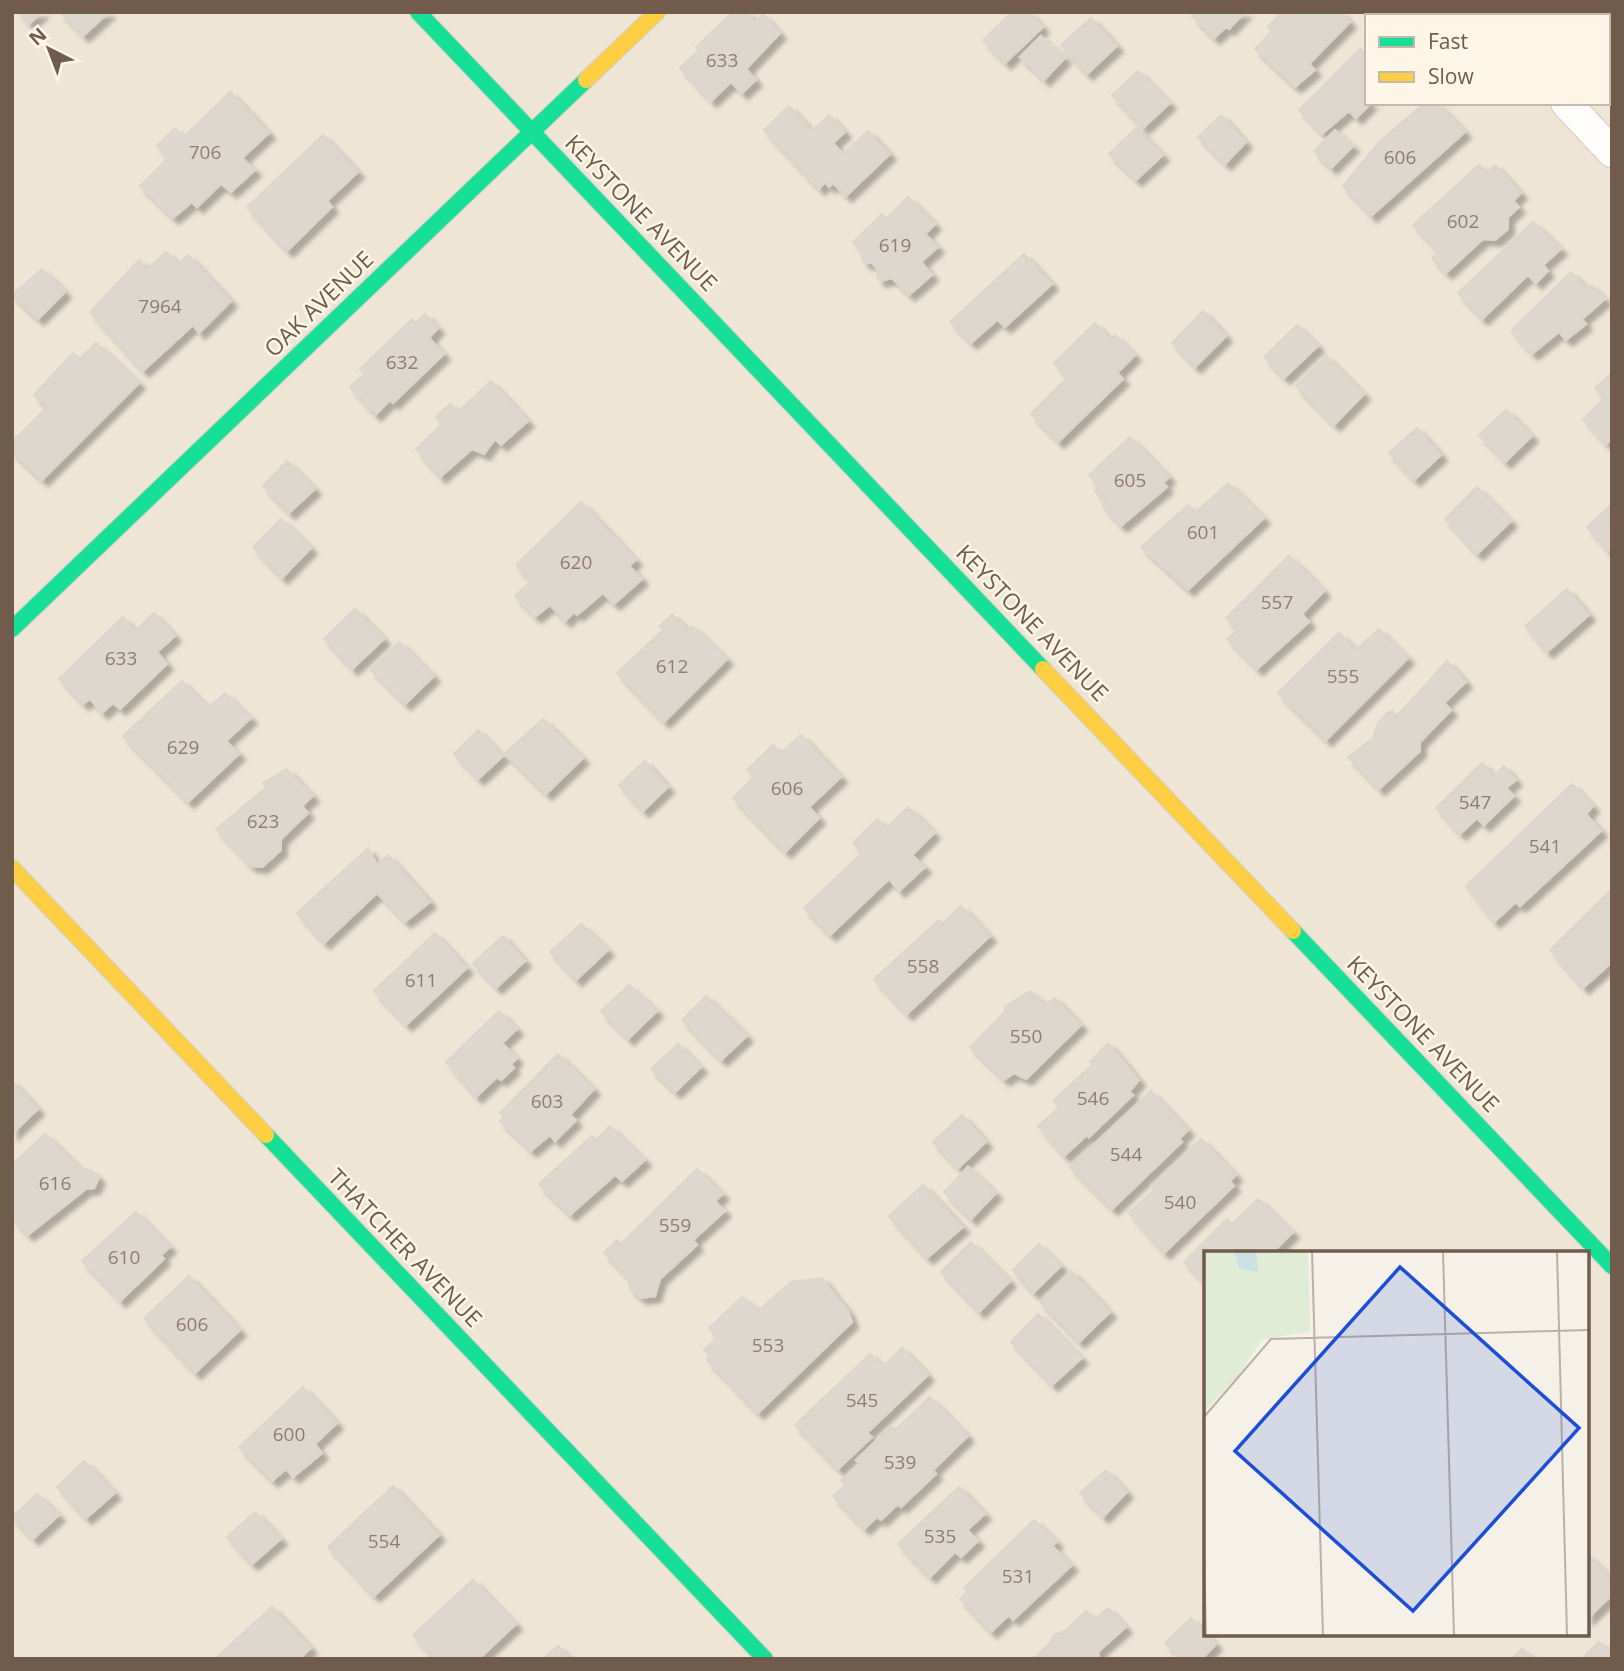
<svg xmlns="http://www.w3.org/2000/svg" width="1624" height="1671" font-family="'Open Sans',sans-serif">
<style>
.residential{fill:#eee5d5;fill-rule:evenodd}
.building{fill:#ded7ce;stroke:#ded5ca;stroke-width:2;filter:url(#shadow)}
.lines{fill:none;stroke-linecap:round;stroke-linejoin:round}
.street-casing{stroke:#d4cdc5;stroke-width:32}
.fast-casing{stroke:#d3cdc4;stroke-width:18}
.slow-casing{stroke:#d3cdc4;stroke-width:18}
.street{stroke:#fefdfc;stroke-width:30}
.fast{stroke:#16e098;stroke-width:16}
.slow{stroke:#ffcf43;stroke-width:16}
.labels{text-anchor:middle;stroke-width:5;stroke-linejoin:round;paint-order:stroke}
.number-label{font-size:19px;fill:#8f7d6e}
.street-label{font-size:23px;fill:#715b4a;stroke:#fef7e8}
.inset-road{fill:none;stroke:#bcb0a4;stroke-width:2}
.view{fill:#1d4ed8;fill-opacity:0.15;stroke:#1d4ed8;stroke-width:3.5}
.inset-edge{fill:none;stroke:#715b4a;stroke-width:3.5}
</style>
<defs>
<filter id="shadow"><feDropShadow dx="6" dy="6" stdDeviation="2" flood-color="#0004"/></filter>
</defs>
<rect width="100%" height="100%" fill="#f5f1e8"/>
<path class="residential" d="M 12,12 L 1612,12 L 1612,1659 L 12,1659 ZM 1367,16 L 1608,16 L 1608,103 L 1367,103 ZM 1206,1253 L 1587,1253 L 1587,1634 L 1206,1634 Z"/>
<g class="building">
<path d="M 18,12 L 42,12 L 29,24 Z"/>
<path d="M 60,12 L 109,12 L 83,36 Z"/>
<path d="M 733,12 L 747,12 L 755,22 L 763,14 L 780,33 L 746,69 L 756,80 L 742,93 L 731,82 L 711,101 L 680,68 L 699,50 L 696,47 Z"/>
<path d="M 1012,12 L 1029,12 L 1043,27 L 1005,63 L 983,40 Z"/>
<path d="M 1196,12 L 1245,12 L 1229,29 L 1226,27 L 1214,38 L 1192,16 Z"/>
<path d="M 1283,12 L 1341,12 L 1350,22 L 1309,64 L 1315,70 L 1295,87 L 1255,49 L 1272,31 L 1268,26 Z"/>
<path d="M 1596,12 L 1612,12 L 1612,28 L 1608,16 Z"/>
<path d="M 1091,18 L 1117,46 L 1087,74 L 1061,45 Z"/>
<path d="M 1041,36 L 1065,58 L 1044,80 L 1020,57 Z"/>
<path d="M 1360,49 L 1367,57 L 1367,103 L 1371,103 L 1356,118 L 1349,111 L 1322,134 L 1299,110 Z"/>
<path d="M 1138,71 L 1170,103 L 1143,128 L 1112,95 Z"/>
<path d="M 230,92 L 269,133 L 242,158 L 255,170 L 231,192 L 221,184 L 197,207 L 192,202 L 173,218 L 140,186 L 168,158 L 157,146 L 175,128 L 184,137 Z"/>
<path d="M 1425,103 L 1436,103 L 1465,132 L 1371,216 L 1343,186 L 1380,141 Z"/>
<path d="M 789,106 L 812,131 L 829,115 L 845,132 L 833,143 L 843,154 L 868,131 L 890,154 L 846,196 L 833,183 L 829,187 L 825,182 L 819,189 L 764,130 Z"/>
<path d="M 1221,115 L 1246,142 L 1225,164 L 1198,137 Z"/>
<path d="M 1136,128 L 1163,155 L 1136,180 L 1109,154 Z"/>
<path d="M 1335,130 L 1353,146 L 1331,168 L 1314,151 Z"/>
<path d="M 323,135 L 358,172 L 327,201 L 332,207 L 287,251 L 247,207 Z"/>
<path d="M 1479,165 L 1487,173 L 1495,165 L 1521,193 L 1513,201 L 1519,207 L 1508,217 L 1508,229 L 1495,240 L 1483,239 L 1446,273 L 1432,258 L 1439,252 L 1413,225 Z"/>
<path d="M 908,197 L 935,224 L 925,234 L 938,247 L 921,262 L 932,275 L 909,295 L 892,278 L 880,281 L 877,278 L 879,271 L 872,263 L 865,263 L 862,259 L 862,252 L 853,242 L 882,214 L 886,219 Z"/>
<path d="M 1533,222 L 1561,249 L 1543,265 L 1548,271 L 1536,283 L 1528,275 L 1482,319 L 1458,293 Z"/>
<path d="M 166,252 L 179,264 L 188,255 L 231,301 L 199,333 L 193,325 L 143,371 L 90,312 L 139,260 L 146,270 Z"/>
<path d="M 1024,254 L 1052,284 L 1005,327 L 997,320 L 971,343 L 950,322 Z"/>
<path d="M 42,269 L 65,292 L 38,319 L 12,295 Z"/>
<path d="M 1571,272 L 1587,289 L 1591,285 L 1605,299 L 1582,319 L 1586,324 L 1566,340 L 1559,332 L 1532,354 L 1511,331 Z"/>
<path d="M 1203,311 L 1226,336 L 1195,367 L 1172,343 Z"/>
<path d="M 425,314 L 438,328 L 429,338 L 444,354 L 393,403 L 390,400 L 375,415 L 350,387 L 364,374 L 360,369 L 412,319 L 415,324 Z"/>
<path d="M 1095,323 L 1110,340 L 1115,335 L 1135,355 L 1117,373 L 1123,379 L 1058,442 L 1031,414 L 1068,377 L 1054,363 Z"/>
<path d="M 1297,325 L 1318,346 L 1284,378 L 1264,357 Z"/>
<path d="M 96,343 L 139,383 L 42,480 L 12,452 L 12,442 L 47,407 L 34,395 L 73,353 L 80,359 Z"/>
<path d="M 1326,356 L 1364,394 L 1334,425 L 1296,386 Z"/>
<path d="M 1612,373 L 1612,439 L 1606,444 L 1583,419 L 1605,398 L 1595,388 Z"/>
<path d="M 491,381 L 528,421 L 501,445 L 495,439 L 484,454 L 472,449 L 440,477 L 416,449 L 442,424 L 436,417 L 450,404 L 458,412 Z"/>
<path d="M 1506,410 L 1532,436 L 1505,462 L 1479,435 Z"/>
<path d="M 1417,428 L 1441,455 L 1414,480 L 1389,453 Z"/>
<path d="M 1130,437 L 1169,477 L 1163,483 L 1167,487 L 1121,526 L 1103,507 L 1105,502 L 1095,491 L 1099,485 L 1089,475 Z"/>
<path d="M 287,461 L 315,489 L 289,513 L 263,486 Z"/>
<path d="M 1228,483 L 1264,518 L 1188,590 L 1141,547 L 1188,505 L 1196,512 Z"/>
<path d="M 1477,487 L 1511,521 L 1477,554 L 1445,519 Z"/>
<path d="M 581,502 L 636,560 L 629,566 L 642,579 L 614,604 L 603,593 L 577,615 L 574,612 L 565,621 L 550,605 L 535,617 L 515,596 L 531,581 L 516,565 Z"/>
<path d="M 1610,506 L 1612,548 L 1608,551 L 1587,527 Z"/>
<path d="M 281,519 L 311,548 L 282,578 L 253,547 Z"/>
<path d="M 1289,556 L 1324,591 L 1302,614 L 1309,622 L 1257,669 L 1227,639 L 1238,630 L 1226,618 Z"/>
<path d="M 1567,589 L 1589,615 L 1547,652 L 1525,626 Z"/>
<path d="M 355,609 L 384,639 L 352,669 L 324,639 Z"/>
<path d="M 154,613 L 175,636 L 157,652 L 167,664 L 120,709 L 113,703 L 102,713 L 90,699 L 83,704 L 59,679 L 123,617 L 135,631 Z"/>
<path d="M 672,614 L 687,630 L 692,626 L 727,659 L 664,722 L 617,673 L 664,629 L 660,626 Z"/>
<path d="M 1379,629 L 1408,658 L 1326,740 L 1278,693 L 1339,633 L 1356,650 Z"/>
<path d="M 399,642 L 434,676 L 405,704 L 371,670 Z"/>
<path d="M 1447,661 L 1466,682 L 1444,703 L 1451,710 L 1420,742 L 1420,751 L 1379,789 L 1348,757 L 1373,738 L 1378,723 L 1387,713 L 1392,711 L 1397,716 Z"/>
<path d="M 182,681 L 208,708 L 225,693 L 251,718 L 226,741 L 239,754 L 188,802 L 123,736 Z"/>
<path d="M 543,719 L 583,758 L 546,794 L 505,753 Z"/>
<path d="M 478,730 L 503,756 L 478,779 L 454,754 Z"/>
<path d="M 801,735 L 841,777 L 809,807 L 819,818 L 785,852 L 733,798 L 754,777 L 747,770 L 773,745 L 781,753 Z"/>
<path d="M 645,761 L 668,787 L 643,811 L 619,785 Z"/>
<path d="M 1482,763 L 1494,776 L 1504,766 L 1516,780 L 1506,788 L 1514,796 L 1484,825 L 1477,818 L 1460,834 L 1436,808 Z"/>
<path d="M 287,769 L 313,796 L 302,806 L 308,813 L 281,839 L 281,850 L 262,867 L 251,866 L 216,829 L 267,787 L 263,783 Z"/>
<path d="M 1572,784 L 1593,806 L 1586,814 L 1601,831 L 1520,906 L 1516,902 L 1494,922 L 1466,886 Z"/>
<path d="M 908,807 L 934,833 L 912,855 L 925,867 L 899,891 L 889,879 L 830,935 L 804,908 L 862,853 L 853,843 L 877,819 L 887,828 Z"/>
<path d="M 368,848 L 377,864 L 388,855 L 430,902 L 405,922 L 377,893 L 324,943 L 297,913 Z"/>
<path d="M 1612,889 L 1612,962 L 1583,988 L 1550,950 Z"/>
<path d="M 961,906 L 990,936 L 907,1014 L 874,979 L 939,920 L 942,924 Z"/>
<path d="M 581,924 L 608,950 L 576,980 L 550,952 Z"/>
<path d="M 435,933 L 467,968 L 406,1025 L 374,991 Z"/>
<path d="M 503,936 L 525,961 L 496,988 L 473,963 Z"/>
<path d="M 629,985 L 657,1011 L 628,1039 L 601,1011 Z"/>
<path d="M 1030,991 L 1046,1005 L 1055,998 L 1081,1025 L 1026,1079 L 1014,1073 L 1004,1080 L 970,1047 L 1005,1012 L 1005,1007 Z"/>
<path d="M 706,996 L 747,1036 L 721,1060 L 682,1020 Z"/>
<path d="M 499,1011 L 517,1029 L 502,1043 L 517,1058 L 511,1064 L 514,1068 L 501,1080 L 497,1077 L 476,1097 L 446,1062 Z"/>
<path d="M 1108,1043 L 1139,1080 L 1129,1092 L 1133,1095 L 1089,1137 L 1087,1135 L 1064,1156 L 1038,1126 L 1060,1107 L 1053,1101 L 1093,1064 L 1090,1062 Z"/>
<path d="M 678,1044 L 701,1067 L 675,1092 L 651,1069 Z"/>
<path d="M 558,1054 L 594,1089 L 570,1115 L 576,1120 L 555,1141 L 550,1135 L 531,1151 L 500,1121 L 504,1117 L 500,1113 Z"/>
<path d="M 12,1081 L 38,1109 L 12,1134 Z"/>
<path d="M 1151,1091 L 1188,1130 L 1179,1139 L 1182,1142 L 1112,1209 L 1070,1167 Z"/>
<path d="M 962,1115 L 986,1142 L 958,1168 L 933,1142 Z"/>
<path d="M 610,1126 L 645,1160 L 622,1181 L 615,1175 L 570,1215 L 539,1184 L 592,1136 L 596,1140 Z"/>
<path d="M 45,1134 L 82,1170 L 91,1170 L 99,1178 L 94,1188 L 86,1189 L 28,1235 L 12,1218 L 12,1165 Z"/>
<path d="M 1201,1139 L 1236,1175 L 1230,1181 L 1234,1186 L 1164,1253 L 1129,1213 L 1154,1190 L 1151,1186 Z"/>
<path d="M 968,1167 L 996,1193 L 971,1219 L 944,1192 Z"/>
<path d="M 697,1169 L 723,1194 L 715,1201 L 725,1211 L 693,1240 L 697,1245 L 660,1279 L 655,1296 L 641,1298 L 630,1289 L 628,1277 L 604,1253 L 617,1240 L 621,1244 Z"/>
<path d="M 923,1185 L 963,1227 L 927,1258 L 889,1216 Z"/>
<path d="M 1258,1199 L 1293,1232 L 1272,1253 L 1206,1253 L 1206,1284 L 1184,1262 L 1227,1219 L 1232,1224 Z"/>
<path d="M 136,1212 L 170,1247 L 161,1255 L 164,1259 L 120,1301 L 82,1261 Z"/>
<path d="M 971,1242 L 1010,1281 L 979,1312 L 941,1272 Z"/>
<path d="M 1039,1244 L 1061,1266 L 1033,1293 L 1013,1270 Z"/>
<path d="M 1071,1271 L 1110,1312 L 1079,1342 L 1040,1302 Z"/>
<path d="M 189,1276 L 240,1330 L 195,1373 L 144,1318 Z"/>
<path d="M 822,1278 L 848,1311 L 852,1322 L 758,1413 L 707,1360 L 712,1357 L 704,1350 L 717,1338 L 709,1328 L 742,1297 L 759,1310 L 791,1282 Z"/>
<path d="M 1038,1314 L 1082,1358 L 1052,1385 L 1011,1342 Z"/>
<path d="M 902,1348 L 928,1375 L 867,1433 L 872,1437 L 838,1469 L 795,1425 L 870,1354 L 883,1367 Z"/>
<path d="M 303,1387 L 337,1423 L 315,1444 L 322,1453 L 293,1477 L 286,1469 L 272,1481 L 239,1447 Z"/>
<path d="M 930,1397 L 968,1436 L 933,1470 L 936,1474 L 901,1507 L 898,1504 L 881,1520 L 877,1517 L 864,1529 L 833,1496 L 845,1485 L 841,1481 L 859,1464 L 856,1460 L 891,1426 L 895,1430 Z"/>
<path d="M 84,1461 L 115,1493 L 86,1518 L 57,1487 Z"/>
<path d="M 1106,1470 L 1127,1492 L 1103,1517 L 1080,1493 Z"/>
<path d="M 393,1486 L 439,1535 L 374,1596 L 328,1547 Z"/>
<path d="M 959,1487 L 985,1514 L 967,1530 L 978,1541 L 961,1557 L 955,1552 L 930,1577 L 898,1544 Z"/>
<path d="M 37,1494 L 59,1515 L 33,1539 L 12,1517 Z"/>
<path d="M 255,1512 L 281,1539 L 252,1564 L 227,1537 Z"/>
<path d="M 1034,1520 L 1057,1542 L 1052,1546 L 1072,1565 L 1013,1620 L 1009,1615 L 991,1632 L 960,1599 L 968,1591 L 964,1588 Z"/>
<path d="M 1587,1554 L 1612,1579 L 1612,1595 L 1587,1619 Z"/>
<path d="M 473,1580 L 516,1624 L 479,1659 L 427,1659 L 431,1655 L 413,1635 Z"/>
<path d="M 272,1607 L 311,1648 L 299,1659 L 216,1658 Z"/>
<path d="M 1108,1608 L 1126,1627 L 1099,1651 L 1099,1659 L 1033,1659 L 1051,1642 L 1054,1635 L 1065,1631 L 1086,1611 L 1095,1619 Z"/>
<path d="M 1191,1618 L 1216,1644 L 1202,1659 L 1180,1659 L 1165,1643 Z"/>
<path d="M 1598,1642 L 1612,1649 L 1612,1659 L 1582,1659 Z"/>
<path d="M 558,1646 L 570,1659 L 543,1659 L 544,1658 Z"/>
<path d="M 1522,1649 L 1533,1659 L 1512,1659 Z"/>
</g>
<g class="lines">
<defs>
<g id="street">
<path d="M 1480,12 L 1483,16"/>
<path d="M 1566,103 L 1612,152"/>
</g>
<g id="fast">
<path d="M 418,12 L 1043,669"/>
<path d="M 12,629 L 586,80"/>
<path d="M 1293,931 L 1612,1266"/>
<path d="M 266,1135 L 765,1659"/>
</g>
<g id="slow">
<path d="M 586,80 L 657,12"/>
<path d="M 1043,669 L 1293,931"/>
<path d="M 12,868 L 266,1135"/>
</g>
</defs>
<use href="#street" class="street-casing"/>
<use href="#fast" class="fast-casing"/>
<use href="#slow" class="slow-casing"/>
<use href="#street" class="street"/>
<use href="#fast" class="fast"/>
<use href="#slow" class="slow"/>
</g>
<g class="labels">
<g class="number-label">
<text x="722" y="67">633</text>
<text x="205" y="159">706</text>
<text x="1400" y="164">606</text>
<text x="1463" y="228">602</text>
<text x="895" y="252">619</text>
<text x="160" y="313">7964</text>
<text x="402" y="369">632</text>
<text x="1130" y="487">605</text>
<text x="1203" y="539">601</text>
<text x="576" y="569">620</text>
<text x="1277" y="609">557</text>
<text x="121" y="665">633</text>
<text x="672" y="673">612</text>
<text x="1343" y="683">555</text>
<text x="183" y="754">629</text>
<text x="787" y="795">606</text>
<text x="1475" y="809">547</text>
<text x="263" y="828">623</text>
<text x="1545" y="853">541</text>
<text x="923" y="973">558</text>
<text x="421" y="987">611</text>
<text x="1026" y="1043">550</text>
<text x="1093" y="1105">546</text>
<text x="547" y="1108">603</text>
<text x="1126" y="1161">544</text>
<text x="55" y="1190">616</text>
<text x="1180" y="1209">540</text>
<text x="675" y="1232">559</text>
<text x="124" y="1264">610</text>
<text x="192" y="1331">606</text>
<text x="768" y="1352">553</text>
<text x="862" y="1407">545</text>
<text x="289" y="1441">600</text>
<text x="900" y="1469">539</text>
<text x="940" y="1543">535</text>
<text x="384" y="1548">554</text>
<text x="1018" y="1583">531</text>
</g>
<g class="street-label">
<text transform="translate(641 213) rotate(46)" y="8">KEYSTONE AVENUE</text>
<text transform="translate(319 304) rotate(-44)" y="8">OAK AVENUE</text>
<text transform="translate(1032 623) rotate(46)" y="8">KEYSTONE AVENUE</text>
<text transform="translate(1423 1034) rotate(46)" y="8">KEYSTONE AVENUE</text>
<text transform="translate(405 1248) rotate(46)" y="8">THATCHER AVENUE</text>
</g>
</g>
<g transform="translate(1204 1251)">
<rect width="385" height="385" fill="#f5f1e8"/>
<path d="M 0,0 L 104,0 L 106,80 L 58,89 L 34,125 L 0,161 Z" fill="#e0ecd3"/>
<path d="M 30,0 L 52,0 L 54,21 L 35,18 Z" fill="#cae1e4"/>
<path class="inset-road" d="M 108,0 L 119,385M 239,0 L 250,385M 353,0 L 363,385M 0,166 L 67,88 L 385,79M 0,303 L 2,385"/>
<path class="view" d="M 196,16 L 375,177 L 209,360 L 31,200 Z"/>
<rect width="385" height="385" class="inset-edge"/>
</g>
<rect width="1624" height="1671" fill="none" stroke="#715b4a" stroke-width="28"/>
<rect x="1365" y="14" width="245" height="91" fill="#fef7e8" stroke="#c6b9a9" stroke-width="2"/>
<rect x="1379" y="37" width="35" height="10" fill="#16e098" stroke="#c6b9a9" stroke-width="2"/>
<text x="1428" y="49" font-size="21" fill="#715b4a">Fast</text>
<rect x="1379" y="72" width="35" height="10" fill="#ffcf43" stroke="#c6b9a9" stroke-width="2"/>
<text x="1428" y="84" font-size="21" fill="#715b4a">Slow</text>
<g transform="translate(49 49) rotate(318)" stroke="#fef7e8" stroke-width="5" paint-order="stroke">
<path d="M0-5L12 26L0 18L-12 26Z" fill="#715b4a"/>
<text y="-10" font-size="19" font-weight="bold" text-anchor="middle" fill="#715b4a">N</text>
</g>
</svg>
